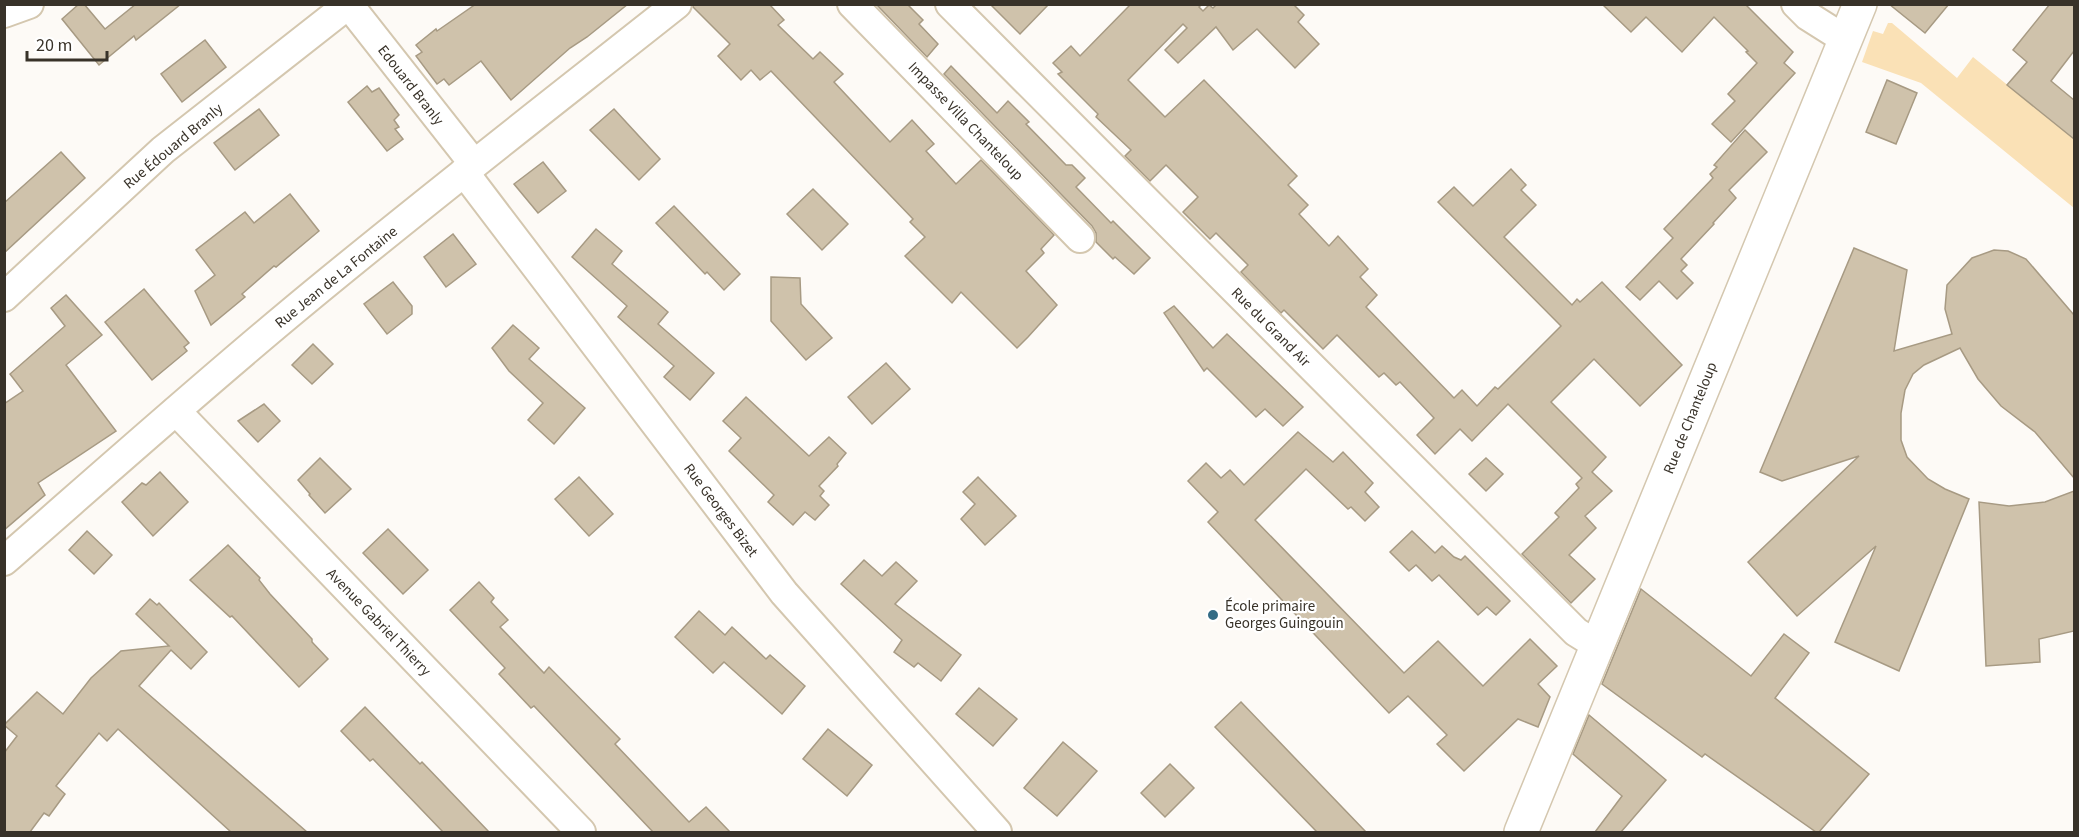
<svg xmlns="http://www.w3.org/2000/svg" width="2079" height="837" font-family="'Source Sans 3',sans-serif">
<style>
.green{fill:#fae1b6}
.building{fill:#cfc2ab;stroke:#a79a83;stroke-width:1.5}
.lines{fill:none;stroke-linecap:round;stroke-linejoin:round}
.minor-casing{stroke:#d4c7af;stroke-width:32}
.tertiary-casing{stroke:#d4c7af;stroke-width:36}
.minor{stroke:#fff;stroke-width:28}
.tertiary{stroke:#fff;stroke-width:33}
.poi-dot{fill:#336b85;stroke:#fff;stroke-width:2}
.labels{text-anchor:middle;stroke-width:4.5;stroke-linejoin:round;paint-order:stroke}
.street-label{font-size:15px;fill:#383229;stroke:#fff}
.poi-label{font-size:15px;fill:#383229;stroke:#fff;text-anchor:start}
</style>
<rect width="100%" height="100%" fill="#fdfaf6"/>
<path class="green" d="M 1888,23 L 1892,23 L 1957,78 L 1973,57 L 2074,139 L 2074,208 L 1921,83 L 1862,62 L 1873,31 L 1883,34 Z"/>
<g class="building">
<path d="M 79,4 L 84,4 L 105,29 L 136,4 L 181,4 L 136,40 L 134,36 L 99,65 L 62,19 Z"/>
<path d="M 476,4 L 628,4 L 587,37 L 570,48 L 511,100 L 481,61 L 449,85 L 444,79 L 437,84 L 416,56 L 422,52 L 416,45 L 436,29 L 437,31 Z"/>
<path d="M 693,4 L 769,4 L 784,20 L 778,25 L 813,59 L 820,52 L 843,74 L 834,82 L 890,142 L 912,120 L 934,144 L 926,151 L 956,184 L 981,160 L 1054,235 L 1041,249 L 1044,253 L 1026,271 L 1057,305 L 1028,337 L 1017,348 L 961,292 L 952,303 L 905,256 L 925,237 L 910,222 L 913,219 L 771,71 L 760,80 L 751,70 L 741,80 L 718,56 L 730,44 L 693,7 Z"/>
<path d="M 876,4 L 907,4 L 923,20 L 919,24 L 938,44 L 927,57 Z"/>
<path d="M 990,4 L 1049,4 L 1020,34 Z"/>
<path d="M 1131,4 L 1202,4 L 1199,7 L 1203,11 L 1209,5 L 1213,8 L 1217,4 L 1293,4 L 1304,15 L 1298,22 L 1319,44 L 1295,68 L 1257,29 L 1233,50 L 1216,27 L 1178,63 L 1165,50 L 1187,28 L 1183,24 L 1128,80 L 1165,117 L 1204,80 L 1297,176 L 1288,185 L 1308,205 L 1299,214 L 1329,246 L 1338,236 L 1368,269 L 1360,277 L 1377,295 L 1366,307 L 1454,398 L 1462,390 L 1477,406 L 1495,387 L 1498,389 L 1561,326 L 1438,202 L 1454,187 L 1473,206 L 1511,169 L 1526,185 L 1521,190 L 1536,205 L 1504,237 L 1572,305 L 1577,299 L 1580,302 L 1602,282 L 1682,365 L 1640,406 L 1594,359 L 1551,402 L 1606,457 L 1592,472 L 1612,491 L 1585,516 L 1596,528 L 1569,555 L 1595,579 L 1571,603 L 1522,554 L 1559,517 L 1555,513 L 1579,488 L 1576,484 L 1582,478 L 1508,404 L 1472,441 L 1460,429 L 1435,454 L 1417,435 L 1434,418 L 1400,382 L 1396,385 L 1384,373 L 1379,377 L 1337,335 L 1323,349 L 1284,310 L 1281,313 L 1241,272 L 1248,265 L 1216,233 L 1210,239 L 1183,212 L 1198,197 L 1166,165 L 1150,181 L 1125,156 L 1131,150 L 1096,117 L 1098,114 L 1058,74 L 1062,72 L 1053,63 L 1071,46 L 1080,56 Z"/>
<path d="M 1602,4 L 1745,4 L 1793,52 L 1784,63 L 1795,73 L 1731,142 L 1712,124 L 1735,101 L 1728,94 L 1757,63 L 1746,52 L 1748,51 L 1714,17 L 1682,52 L 1646,17 L 1631,32 Z"/>
<path d="M 1889,4 L 1949,4 L 1925,33 Z"/>
<path d="M 2050,4 L 2074,4 L 2074,51 L 2051,81 L 2074,100 L 2074,139 L 2007,85 L 2027,62 L 2013,50 Z"/>
<path d="M 205,40 L 226,67 L 182,102 L 161,74 Z"/>
<path d="M 951,66 L 997,113 L 1008,101 L 1029,122 L 1026,124 L 1066,165 L 1072,165 L 1085,178 L 1076,187 L 1111,223 L 1113,221 L 1150,258 L 1134,274 L 1115,257 L 1113,259 L 1096,242 L 1096,233 L 1092,226 L 944,74 Z"/>
<path d="M 1887,80 L 1917,93 L 1896,144 L 1866,132 Z"/>
<path d="M 367,86 L 372,92 L 379,88 L 399,115 L 394,120 L 399,127 L 395,129 L 403,139 L 387,151 L 348,102 Z"/>
<path d="M 259,109 L 279,135 L 235,170 L 214,143 Z"/>
<path d="M 614,109 L 660,159 L 639,180 L 590,130 Z"/>
<path d="M 1745,130 L 1767,152 L 1729,190 L 1736,198 L 1713,223 L 1714,224 L 1681,259 L 1687,265 L 1681,271 L 1693,283 L 1677,299 L 1659,281 L 1640,300 L 1626,287 L 1673,238 L 1664,229 L 1713,178 L 1710,174 L 1717,167 L 1714,165 Z"/>
<path d="M 61,152 L 85,178 L 4,253 L 4,203 Z"/>
<path d="M 543,162 L 566,191 L 538,213 L 514,184 Z"/>
<path d="M 813,189 L 848,224 L 822,250 L 787,214 Z"/>
<path d="M 290,194 L 319,231 L 276,267 L 274,266 L 242,294 L 245,297 L 211,325 L 195,291 L 215,275 L 196,250 L 245,212 L 254,223 Z"/>
<path d="M 674,206 L 740,274 L 724,290 L 707,272 L 705,274 L 656,223 Z"/>
<path d="M 596,229 L 622,251 L 612,264 L 668,312 L 658,324 L 714,373 L 690,400 L 664,377 L 674,366 L 618,317 L 627,306 L 572,257 Z"/>
<path d="M 453,234 L 476,264 L 446,287 L 424,257 Z"/>
<path d="M 1854,248 L 1907,270 L 1894,351 L 1952,334 L 1945,309 L 1947,285 L 1972,258 L 1994,250 L 2008,251 L 2026,259 L 2074,315 L 2074,478 L 2035,432 L 2001,406 L 1978,379 L 1960,348 L 1924,365 L 1913,374 L 1905,390 L 1901,413 L 1901,440 L 1907,457 L 1928,479 L 1945,489 L 1969,499 L 1899,671 L 1835,642 L 1876,546 L 1797,616 L 1748,562 L 1859,456 L 1782,481 L 1760,472 Z"/>
<path d="M 771,277 L 800,278 L 801,304 L 832,338 L 806,360 L 771,321 Z"/>
<path d="M 393,282 L 412,306 L 412,314 L 387,334 L 364,304 Z"/>
<path d="M 144,289 L 189,343 L 184,347 L 187,351 L 152,380 L 105,322 Z"/>
<path d="M 66,295 L 102,335 L 66,365 L 116,431 L 38,483 L 45,495 L 4,530 L 4,404 L 23,391 L 10,374 L 65,326 L 51,308 Z"/>
<path d="M 1174,306 L 1213,348 L 1227,334 L 1303,407 L 1283,426 L 1265,409 L 1256,417 L 1207,368 L 1204,371 L 1164,313 Z"/>
<path d="M 513,325 L 539,348 L 529,359 L 585,408 L 554,444 L 528,420 L 543,403 L 509,371 L 492,348 Z"/>
<path d="M 313,344 L 333,364 L 312,384 L 292,365 Z"/>
<path d="M 886,363 L 910,389 L 872,424 L 848,397 Z"/>
<path d="M 746,397 L 809,456 L 829,437 L 846,453 L 837,464 L 838,466 L 819,486 L 824,491 L 820,496 L 829,505 L 815,520 L 805,512 L 793,525 L 768,502 L 774,495 L 729,451 L 741,438 L 723,421 Z"/>
<path d="M 264,404 L 280,421 L 258,442 L 238,421 Z"/>
<path d="M 1298,432 L 1333,462 L 1343,452 L 1373,483 L 1365,492 L 1379,507 L 1365,521 L 1351,507 L 1348,509 L 1306,469 L 1255,520 L 1404,673 L 1438,641 L 1483,686 L 1530,639 L 1557,666 L 1538,684 L 1550,697 L 1538,727 L 1518,719 L 1464,771 L 1437,744 L 1447,735 L 1408,696 L 1389,713 L 1208,522 L 1218,512 L 1188,481 L 1206,463 L 1221,478 L 1230,470 L 1244,485 Z"/>
<path d="M 320,458 L 351,489 L 325,513 L 309,495 L 310,494 L 298,480 Z"/>
<path d="M 1486,458 L 1503,474 L 1486,491 L 1469,474 Z"/>
<path d="M 160,472 L 188,502 L 153,536 L 122,502 L 142,483 L 146,485 Z"/>
<path d="M 579,477 L 613,514 L 589,536 L 555,499 Z"/>
<path d="M 978,477 L 1016,516 L 985,545 L 961,519 L 975,504 L 963,492 Z"/>
<path d="M 2074,491 L 2074,631 L 2039,639 L 2040,662 L 1986,666 L 1979,502 L 2009,506 L 2045,502 Z"/>
<path d="M 388,529 L 428,570 L 403,594 L 363,553 Z"/>
<path d="M 87,531 L 112,555 L 94,574 L 69,550 Z"/>
<path d="M 1412,531 L 1435,553 L 1442,546 L 1454,557 L 1461,560 L 1465,556 L 1510,601 L 1496,615 L 1487,607 L 1478,615 L 1439,575 L 1432,581 L 1416,565 L 1409,571 L 1390,552 Z"/>
<path d="M 228,545 L 260,578 L 259,580 L 270,594 L 312,639 L 312,642 L 328,659 L 299,687 L 232,616 L 230,617 L 190,580 Z"/>
<path d="M 864,560 L 882,576 L 896,562 L 917,581 L 895,604 L 961,655 L 941,681 L 918,663 L 914,667 L 894,652 L 902,640 L 841,584 Z"/>
<path d="M 479,582 L 494,598 L 491,602 L 508,620 L 500,627 L 544,673 L 549,667 L 620,739 L 615,744 L 689,822 L 706,807 L 730,832 L 653,832 L 534,706 L 531,708 L 499,674 L 505,668 L 450,610 Z"/>
<path d="M 1641,589 L 1751,676 L 1784,634 L 1809,653 L 1775,698 L 1869,774 L 1819,832 L 1816,832 L 1705,754 L 1702,757 L 1602,684 Z"/>
<path d="M 150,599 L 157,605 L 159,603 L 207,652 L 191,669 L 171,650 L 139,686 L 307,832 L 231,832 L 118,729 L 107,741 L 99,733 L 56,786 L 65,794 L 49,816 L 44,813 L 30,832 L 4,832 L 4,753 L 17,736 L 4,725 L 37,692 L 63,714 L 91,678 L 121,651 L 169,646 L 136,614 Z"/>
<path d="M 699,611 L 725,635 L 732,627 L 766,659 L 770,655 L 805,686 L 782,714 L 724,662 L 713,673 L 675,637 Z"/>
<path d="M 979,688 L 1017,719 L 993,746 L 956,714 Z"/>
<path d="M 1241,702 L 1366,832 L 1317,832 L 1215,727 Z"/>
<path d="M 365,707 L 420,764 L 422,762 L 489,832 L 443,832 L 373,759 L 370,761 L 341,731 Z"/>
<path d="M 1589,715 L 1666,780 L 1621,832 L 1595,832 L 1622,796 L 1573,754 Z"/>
<path d="M 828,729 L 872,765 L 847,796 L 803,759 Z"/>
<path d="M 1063,742 L 1097,771 L 1057,816 L 1024,788 Z"/>
<path d="M 1170,764 L 1194,788 L 1165,817 L 1141,793 Z"/>
</g>
<g class="lines">
<defs>
<g id="minor">
<path d="M 852,4 L 1080,238"/>
<path d="M 950,4 L 1576,632 L 1597,645"/>
<path d="M 1796,4 L 1808,16 L 1846,40"/>
<path d="M 349,5 L 474,164"/>
<path d="M 4,13 L 29,4"/>
<path d="M 464,172 L 784,593 L 997,832"/>
<path d="M 4,297 L 163,150 L 349,4"/>
<path d="M 176,411 L 581,832"/>
<path d="M 4,561 C 99,478 192,395 288,315 C 415,209 547,107 677,4"/>
</g>
<path id="tertiary" d="M 1521,832 L 1860,4"/>
</defs>
<use href="#minor" class="minor-casing"/>
<use href="#tertiary" class="tertiary-casing"/>
<use href="#minor" class="minor"/>
<use href="#tertiary" class="tertiary"/>
</g>
<circle class="poi-dot" cx="1213" cy="615" r="6"/>
<g class="labels">
<g class="street-label">
<text transform="translate(411 85) rotate(52)" y="5">Edouard Branly</text>
<text transform="translate(966 121) rotate(46)" y="5">Impasse Villa Chanteloup</text>
<text transform="translate(173 146) rotate(-40)" y="5">Rue Édouard Branly</text>
<text transform="translate(336 277) rotate(-39)" y="5">Rue Jean de La Fontaine</text>
<text transform="translate(1271 327) rotate(45)" y="5">Rue du Grand Air</text>
<text transform="translate(1690 418) rotate(-68)" y="5">Rue de Chanteloup</text>
<text transform="translate(721 510) rotate(53)" y="5">Rue Georges Bizet</text>
<text transform="translate(379 622) rotate(46)" y="5">Avenue Gabriel Thierry</text>
</g>
<g class="poi-label">
<text x="1225" y="611">École primaire<tspan x="1225" dy="17">Georges Guingouin</tspan></text>
</g>
</g>
<rect width="2079" height="837" fill="none" stroke="#383229" stroke-width="12"/>
<path d="M27 51v9h80v-9" fill="none" stroke="#383229" stroke-width="3"/>
<text x="36" y="51" font-size="18" fill="#383229" stroke="#ffffff" stroke-width="4.5" paint-order="stroke">20 m</text>
</svg>
